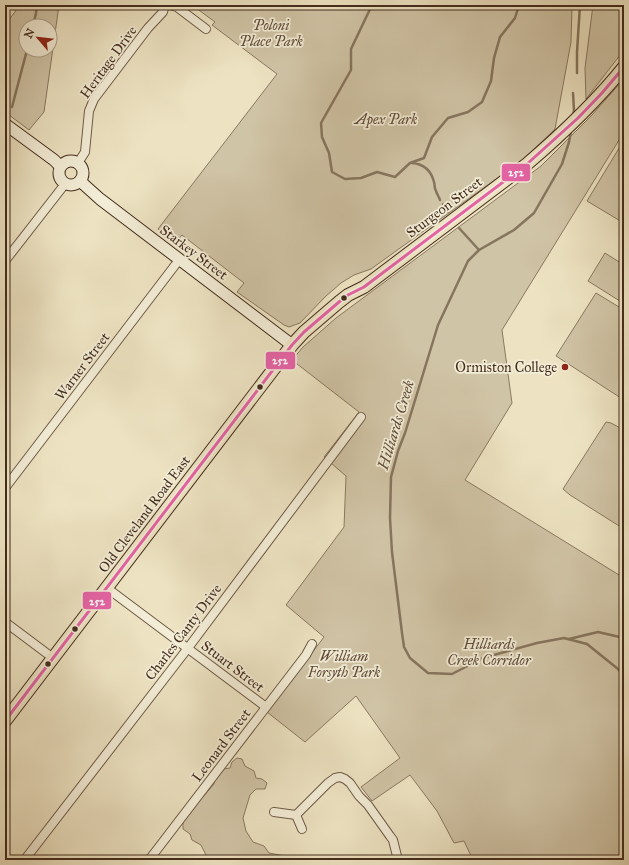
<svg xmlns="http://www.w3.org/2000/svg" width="629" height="865" font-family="'IM FELL Great Primer',serif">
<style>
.green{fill:#d0c4a6;stroke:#8a7861;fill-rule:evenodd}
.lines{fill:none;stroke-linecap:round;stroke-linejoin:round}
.stream{stroke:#86755e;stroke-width:2.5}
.street-casing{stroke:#6e5a46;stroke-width:10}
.secondary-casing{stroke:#432c1c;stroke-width:13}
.primary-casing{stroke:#432c1c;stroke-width:14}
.street{stroke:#f3edd7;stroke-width:8}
.secondary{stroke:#f3edd7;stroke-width:11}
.primary{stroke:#ede3c2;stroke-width:12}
.bus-1-casing{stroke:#f3edd7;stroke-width:6}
.bus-1{stroke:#e463a4;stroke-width:3}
.bus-dot{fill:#432c1c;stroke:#f3edd7;stroke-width:1.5}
.poi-dot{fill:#8f2418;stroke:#f3edd7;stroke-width:1.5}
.labels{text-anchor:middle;stroke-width:3.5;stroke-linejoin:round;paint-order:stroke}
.park-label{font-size:14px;font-style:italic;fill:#5f4a38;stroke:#f3edd7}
.street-label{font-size:14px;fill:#432c1c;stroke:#f3edd7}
.poi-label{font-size:14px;fill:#432c1c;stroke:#f3edd7;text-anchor:end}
.water-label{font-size:15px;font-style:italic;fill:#5f4a38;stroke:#f3edd7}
.line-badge{stroke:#f3edd7;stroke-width:1.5}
.badge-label{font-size:11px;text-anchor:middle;font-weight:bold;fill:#fff}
</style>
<rect width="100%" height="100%" fill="#ede3c2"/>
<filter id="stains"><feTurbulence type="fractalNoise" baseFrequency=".005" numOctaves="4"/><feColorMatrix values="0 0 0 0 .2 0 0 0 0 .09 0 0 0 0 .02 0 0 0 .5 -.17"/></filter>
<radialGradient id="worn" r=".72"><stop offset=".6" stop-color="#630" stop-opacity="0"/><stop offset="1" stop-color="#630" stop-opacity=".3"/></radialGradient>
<g class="green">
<path d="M 18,5 L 59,5 L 44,112 L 29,130 L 5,112 L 5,25 L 17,9 ZM 26,26 L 50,26 L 50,50 L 26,50 Z"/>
<path d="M 192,5 L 320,5 L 326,9 L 329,5 L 572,5 L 571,42 L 555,129 L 524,159 L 371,269 L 354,275 L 341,283 L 325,297 L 300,323 L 289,327 L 284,325 L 237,292 L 244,283 L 182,235 L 175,243 L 158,229 L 277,74 L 212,25 L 215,22 Z"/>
<path d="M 593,5 L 624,5 L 624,50 L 586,99 L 585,68 Z"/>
<path d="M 622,81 L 624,84 L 624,132 L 502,330 L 512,403 L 465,480 L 624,578 L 624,860 L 473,860 L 464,841 L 454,843 L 437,811 L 410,775 L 372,801 L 361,787 L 400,758 L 356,696 L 305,742 L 267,712 L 324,637 L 286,605 L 344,527 L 346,476 L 324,457 L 359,412 L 292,360 L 303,347 L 336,318 L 541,166 L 591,116 Z"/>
<path d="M 624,140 L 624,218 L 622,222 L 587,201 Z"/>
<path d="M 605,253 L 624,265 L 624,302 L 623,303 L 588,281 Z"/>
<path d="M 596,293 L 624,310 L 624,400 L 556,356 Z"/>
<path d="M 606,422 L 611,423 L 624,430 L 624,529 L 570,495 L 563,489 Z"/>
<path d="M 237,758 L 242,759 L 245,766 L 254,771 L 256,778 L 262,779 L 267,783 L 265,789 L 256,789 L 250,795 L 243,818 L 246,831 L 253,842 L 264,846 L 269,853 L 285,856 L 287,860 L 210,860 L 206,855 L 201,845 L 192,840 L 190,834 L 183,829 L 183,820 L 202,798 L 214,784 L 215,777 L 223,769 L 230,768 L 232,762 Z"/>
</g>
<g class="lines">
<g class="stream">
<path d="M 372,5 L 351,49 L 351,70 L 321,123 L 322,137 L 329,153 L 332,172 L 345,179 L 361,178 L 377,172 L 395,177 L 410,163 L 424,158 L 432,137 L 448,118 L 468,112 L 482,102 L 491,81 L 494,58 L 500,37 L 515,18 L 519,5"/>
<path d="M 33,26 L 36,13 L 37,5"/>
<path d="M 577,73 L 577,52 L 580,5"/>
<path d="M 12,107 L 27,50"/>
<path d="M 573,116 L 574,110 L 573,93"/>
<path d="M 571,131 L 569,142 L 562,164 L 534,213 L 514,230 L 479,250 L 468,261 L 438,325 L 405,433 L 398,451 L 391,477 L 390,518 L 392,552 L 402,633 L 404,647 L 410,658 L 428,673 L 452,674 L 483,658 L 537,643 L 564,638 L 587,644 L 618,669 L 624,676"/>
<path d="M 412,163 C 424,164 431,170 434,182 C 435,185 434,188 436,191 C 437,194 439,197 440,200"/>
<path d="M 443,204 L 448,212"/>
<path d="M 459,228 L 479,250"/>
<path d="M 569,639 L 598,632 L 624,638"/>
</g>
<defs>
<g id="street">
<path d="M 169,5 L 177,7 L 206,29"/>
<path d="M 78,163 L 85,152 L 89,111 L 94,99 L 148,28 L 163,12 L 165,5"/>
<path d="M 5,261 L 65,184"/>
<path d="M 5,488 L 179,260"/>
<path d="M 107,588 L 266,707"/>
<path d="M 5,622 L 53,658"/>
<path d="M 274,812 L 296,815 L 328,783 L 335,778 L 340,777 L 345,779 L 350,783 L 359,796 L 368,805 L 390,836 L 393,840 L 398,860"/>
<path d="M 296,815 L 302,829"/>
<path d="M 24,860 L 26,858 L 188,648 L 361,417"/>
<path d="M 149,860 L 306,655 L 312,644"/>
</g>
<g id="secondary">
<path d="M 5,124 L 54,160 L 60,166"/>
<circle cx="71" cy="173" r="12"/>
<path d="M 80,181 L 100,199 L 292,345"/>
</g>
<path id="primary" d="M 5,721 L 292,345 L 304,332 L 339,302 L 348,295 L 364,287 L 527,164 C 562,134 595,103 624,67"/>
</defs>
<use href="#street" class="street-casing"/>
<use href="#secondary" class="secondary-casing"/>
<use href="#primary" class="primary-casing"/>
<use href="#street" class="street"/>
<use href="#secondary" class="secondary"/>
<use href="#primary" class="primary"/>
<defs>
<path id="bus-1" d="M 5,721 L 292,345 L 304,332 L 339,302 L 348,295 L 364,287 L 527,164 L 578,118 L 602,93 L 624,67"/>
</defs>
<use href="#bus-1" class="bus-1-casing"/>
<use href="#bus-1" class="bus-1"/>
</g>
<g class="bus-dot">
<circle cx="344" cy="298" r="3.5"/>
<circle cx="260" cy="387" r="3.5"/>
<circle cx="75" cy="629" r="3.5"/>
<circle cx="48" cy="664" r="3.5"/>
</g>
<circle class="poi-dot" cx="565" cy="367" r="4"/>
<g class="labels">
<g class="park-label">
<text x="271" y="30">Poloni<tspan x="271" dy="16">Place Park</tspan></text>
<text x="386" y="124">Apex Park</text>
<text x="489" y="649">Hilliards<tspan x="489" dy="16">Creek Corridor</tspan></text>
<text x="344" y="661">William<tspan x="344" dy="16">Forsyth Park</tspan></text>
</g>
<g class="street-label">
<text transform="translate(108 62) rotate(-54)" y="5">Heritage Drive</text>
<text transform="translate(444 207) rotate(-37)" y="5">Sturgeon Street</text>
<text transform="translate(194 252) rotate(37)" y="5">Starkey Street</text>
<text transform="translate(82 366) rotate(-53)" y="5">Warner Street</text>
<text transform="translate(144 514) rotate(-53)" y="5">Old Cleveland Road East</text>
<text transform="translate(183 632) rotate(-53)" y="5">Charles Canty Drive</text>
<text transform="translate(233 666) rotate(37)" y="5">Stuart Street</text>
<text transform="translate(221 745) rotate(-53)" y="5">Leonard Street</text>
</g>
<g class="poi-label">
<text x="557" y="372">Ormiston College</text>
</g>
<g class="water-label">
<text transform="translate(396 425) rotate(-73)" y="5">Hilliards Creek</text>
</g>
</g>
<g class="line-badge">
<rect x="501" y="163" width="30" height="19" rx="4" fill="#e463a4"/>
<rect x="265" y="351" width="31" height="19" rx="4" fill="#e463a4"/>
<rect x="82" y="591" width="30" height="19" rx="4" fill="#e463a4"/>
</g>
<g class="badge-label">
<text x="516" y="176">252</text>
<text x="280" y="364">252</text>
<text x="97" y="605">252</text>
</g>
<rect width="629" height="865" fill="none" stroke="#ede3c2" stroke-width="20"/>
<rect x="6" y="6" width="617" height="853" fill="none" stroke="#432c1c" stroke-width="2"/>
<rect x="10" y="10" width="609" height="845" fill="none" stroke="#432c1c"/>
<g transform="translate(38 38) rotate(298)"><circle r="19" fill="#f3edd7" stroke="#ada08c"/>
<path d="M0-3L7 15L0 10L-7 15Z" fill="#8f2418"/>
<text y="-6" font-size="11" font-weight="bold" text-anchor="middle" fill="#432c1c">N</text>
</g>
<rect width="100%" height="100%" filter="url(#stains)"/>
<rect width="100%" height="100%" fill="url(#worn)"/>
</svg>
